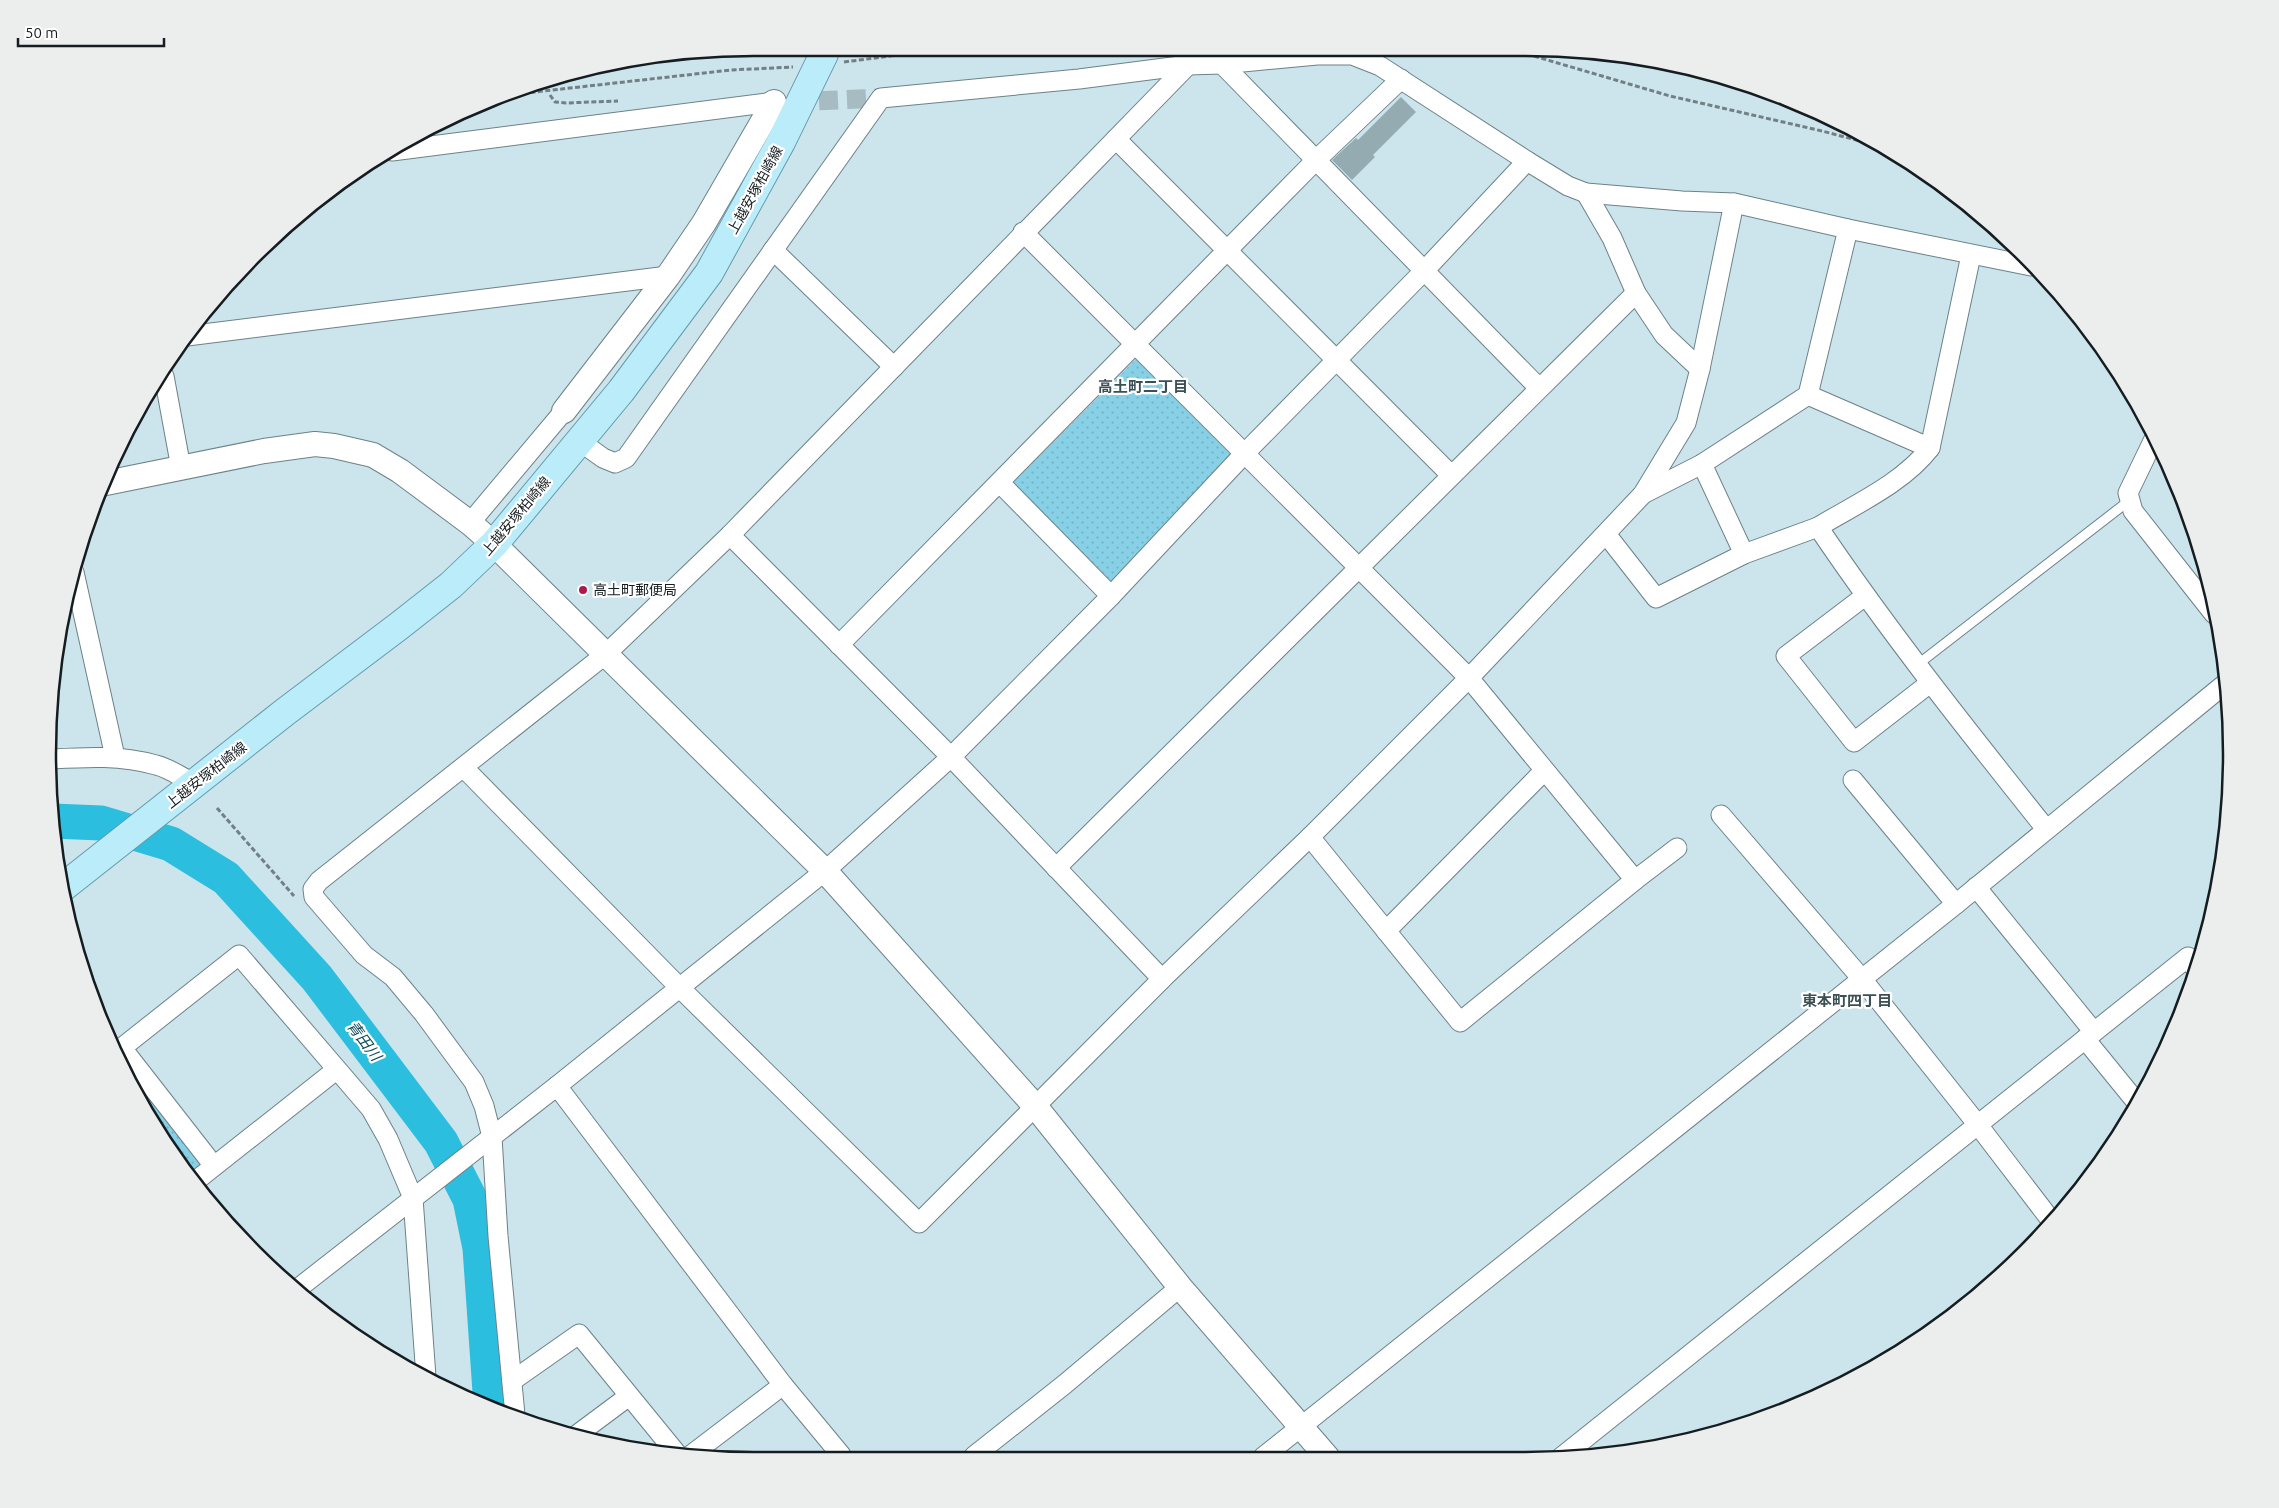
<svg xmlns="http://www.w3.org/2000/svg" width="2279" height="1508" font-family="Ubuntu,'Noto Sans JP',sans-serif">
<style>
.grass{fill:url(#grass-dots)}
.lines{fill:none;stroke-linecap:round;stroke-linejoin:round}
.river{stroke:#2bbedf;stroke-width:35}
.building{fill:#94abb2}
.minor-tunnel{stroke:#a7bcc2;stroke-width:19;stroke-dasharray:19 9;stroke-linecap:butt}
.service-casing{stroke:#6c8288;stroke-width:11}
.minor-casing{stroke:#6c8288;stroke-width:21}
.tertiary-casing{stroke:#6c8288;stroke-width:26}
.primary-casing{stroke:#639bab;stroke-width:30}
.path{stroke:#708085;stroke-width:3;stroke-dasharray:5 2.5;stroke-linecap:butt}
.service{stroke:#fff;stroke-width:9}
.minor{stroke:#fff;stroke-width:19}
.tertiary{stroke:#fff;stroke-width:24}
.primary{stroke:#bbecfa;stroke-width:28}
.poi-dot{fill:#ac194c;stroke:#fff;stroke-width:2}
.labels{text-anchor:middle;stroke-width:4.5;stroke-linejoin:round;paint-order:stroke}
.street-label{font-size:14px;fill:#151d20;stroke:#fff}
.poi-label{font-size:14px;fill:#151d20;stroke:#fff;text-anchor:start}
.neighbourhood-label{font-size:15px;font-weight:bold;fill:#3b4f55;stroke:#fff}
.water-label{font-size:15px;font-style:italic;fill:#0f4a58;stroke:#fff}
.rim{fill:none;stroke:#151d20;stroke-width:2.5}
</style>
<defs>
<pattern id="grass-dots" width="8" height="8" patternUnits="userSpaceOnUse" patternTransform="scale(1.25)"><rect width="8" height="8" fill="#87d0e5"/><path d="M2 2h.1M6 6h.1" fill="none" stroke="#74b2c4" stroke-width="1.8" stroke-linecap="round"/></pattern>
</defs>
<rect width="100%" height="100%" fill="#cce4eb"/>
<g class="grass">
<path d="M 1137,358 L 1238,457 L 1111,583 L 1012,484 Z"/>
<path d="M 124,1062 L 203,1164 L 188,1176 L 142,1107 Z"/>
</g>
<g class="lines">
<path class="river" d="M 53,821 L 101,823 L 171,844 L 226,878 L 317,978 L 441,1142 L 470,1199 L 480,1248 L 491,1406"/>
</g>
<path class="building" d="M 1401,97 L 1416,112 L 1373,155 L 1375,157 L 1352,180 L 1332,160 L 1356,138 L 1358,140 Z"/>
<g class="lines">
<path class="minor-tunnel" d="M 791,102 L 881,98"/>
<defs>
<path id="service" d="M 1917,665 L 2130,500"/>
<g id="minor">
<path d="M 1222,64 L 1539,388"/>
<path d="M 1116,139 L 1451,475"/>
<path d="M 392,151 L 774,102"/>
<path d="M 1023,232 L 1469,678 L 1635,880 L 1460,1022 L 1310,837"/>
<path d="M 773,250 L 894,367"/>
<path d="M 187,336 L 668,276"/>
<path d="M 1700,369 L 1734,203"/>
<path d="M 164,376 L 181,468"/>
<path d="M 1808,395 L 1930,448 L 1971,255"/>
<path d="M 2155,437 L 2128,493 L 2133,511 L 2214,614"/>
<path d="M 578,440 L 603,458 L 615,463 L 626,458 L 881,98 L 1079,79 L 1188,65 L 1222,64 L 1317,55 L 1352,55 L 1380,66 L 1527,161 L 1568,186 L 1586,193 L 1682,201 L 1734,203 L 1848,229 L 2031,266"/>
<path d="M 1702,464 L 1744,554"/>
<path d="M 1000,483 L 1111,596"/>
<path d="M 1643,494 L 1702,464 L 1808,395 L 1848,229"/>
<path d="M 470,523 L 564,411"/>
<path d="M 1818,527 C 1856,504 1903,483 1930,448"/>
<path d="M 1606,534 L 1656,598 L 1744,554 L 1818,527 C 1889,632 1967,730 2046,829"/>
<path d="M 730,535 L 951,757 L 1162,979"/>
<path d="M 74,572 L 115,757"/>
<path d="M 1865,596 L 1786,656 L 1854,742 L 1930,683"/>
<path d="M 839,645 L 1315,161 L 1401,79"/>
<path d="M 51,759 C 87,757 121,755 156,765 C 169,768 183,778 195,784"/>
<path d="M 464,768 L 679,987 L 919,1223 L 1162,979 L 1310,837 L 1469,678 L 1643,494 L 1686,423 L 1700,369 L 1664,335 L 1636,293 L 1612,238 L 1586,193"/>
<path d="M 1853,780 L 1956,904"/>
<path d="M 1721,815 L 1862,979 L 1978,1125 L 2053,1223"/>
<path d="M 1056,868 L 1636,293"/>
<path d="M 1635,880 L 1677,848"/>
<path d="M 1976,887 L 2094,1032"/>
<path d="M 1386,931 L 1544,771"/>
<path d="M 2085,1039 L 2138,1104"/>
<path d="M 122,1048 L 214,1166"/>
<path d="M 119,1050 L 239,955 L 371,1109 L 388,1139 L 413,1198 L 426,1377"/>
<path d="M 557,1086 L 783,1385 L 841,1455"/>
<path d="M 193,1183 L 336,1070"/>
<path d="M 296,1290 L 557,1086 L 825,871 L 951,757 L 1111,596 L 1245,453 L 1423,272 L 1527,161"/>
<path d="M 512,1381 L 579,1334 L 677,1454"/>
<path d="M 515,1415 L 498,1236 L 492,1137 L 484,1106 L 474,1082 L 424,1014 L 393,977 L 364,955 L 314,897 L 313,889 L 319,881 L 606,654 L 730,535 L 1188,65"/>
<path d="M 574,1437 L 629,1396"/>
<path d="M 691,1455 L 783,1385"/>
<path d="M 974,1456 L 1065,1384 L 1180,1287"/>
<path d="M 1263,1457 L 1956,904 L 2226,683"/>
<path d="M 1559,1459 L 2188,957 L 2196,970"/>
</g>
<g id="tertiary">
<path d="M 564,411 L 668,276 L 704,223 L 774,102"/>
<path d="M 101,484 L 264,451 L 315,444 L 334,446 L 373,455 L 400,471 L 470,523 L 494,544 L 825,871 L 1035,1106 L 1180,1287 L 1328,1458"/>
</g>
<path id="primary" d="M 62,888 L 285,712 L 399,626 L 451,585 L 494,544 L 621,391 L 709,273 L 781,142 L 824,54"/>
</defs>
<use href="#service" class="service-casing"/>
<use href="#minor" class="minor-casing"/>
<use href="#tertiary" class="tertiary-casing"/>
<use href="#primary" class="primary-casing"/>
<g class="path">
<path d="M 1527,54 L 1670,96 L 1822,131 L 1875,145"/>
<path d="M 844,62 L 906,54"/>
<path d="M 508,95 L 731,70 L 793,67"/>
<path d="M 550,95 L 555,102 L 566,103 L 618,101"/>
<path d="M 217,808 L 294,896"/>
</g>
<use href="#service" class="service"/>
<use href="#minor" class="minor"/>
<use href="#tertiary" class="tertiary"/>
<use href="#primary" class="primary"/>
</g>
<circle class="poi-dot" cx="583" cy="590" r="5"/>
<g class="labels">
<g class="street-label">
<text transform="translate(755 190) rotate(-61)" y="5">上越安塚柏崎線</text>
<text transform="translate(516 516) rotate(-50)" y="5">上越安塚柏崎線</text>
<text transform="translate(206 775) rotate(-38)" y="5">上越安塚柏崎線</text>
</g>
<g class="poi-label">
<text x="593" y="595">高土町郵便局</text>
</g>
<g class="neighbourhood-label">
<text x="1143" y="392">高土町二丁目</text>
<text x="1847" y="1006">東本町四丁目</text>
</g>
<g class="water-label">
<text transform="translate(364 1041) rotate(53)" y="5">青田川</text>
</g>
</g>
<path d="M0 0H2279V1508H0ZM754 56H1525A698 698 0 0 1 2223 754V754A698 698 0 0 1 1525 1452H754A698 698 0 0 1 56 754V754A698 698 0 0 1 754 56Z" fill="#eceded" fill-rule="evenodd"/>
<path class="rim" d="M754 56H1525A698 698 0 0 1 2223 754V754A698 698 0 0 1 1525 1452H754A698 698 0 0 1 56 754V754A698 698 0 0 1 754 56Z"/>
<path d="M18 38v8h146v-8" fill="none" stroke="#151d20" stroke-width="2.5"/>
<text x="25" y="38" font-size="15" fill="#151d20" stroke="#ffffff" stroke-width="4" paint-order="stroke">50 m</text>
</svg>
